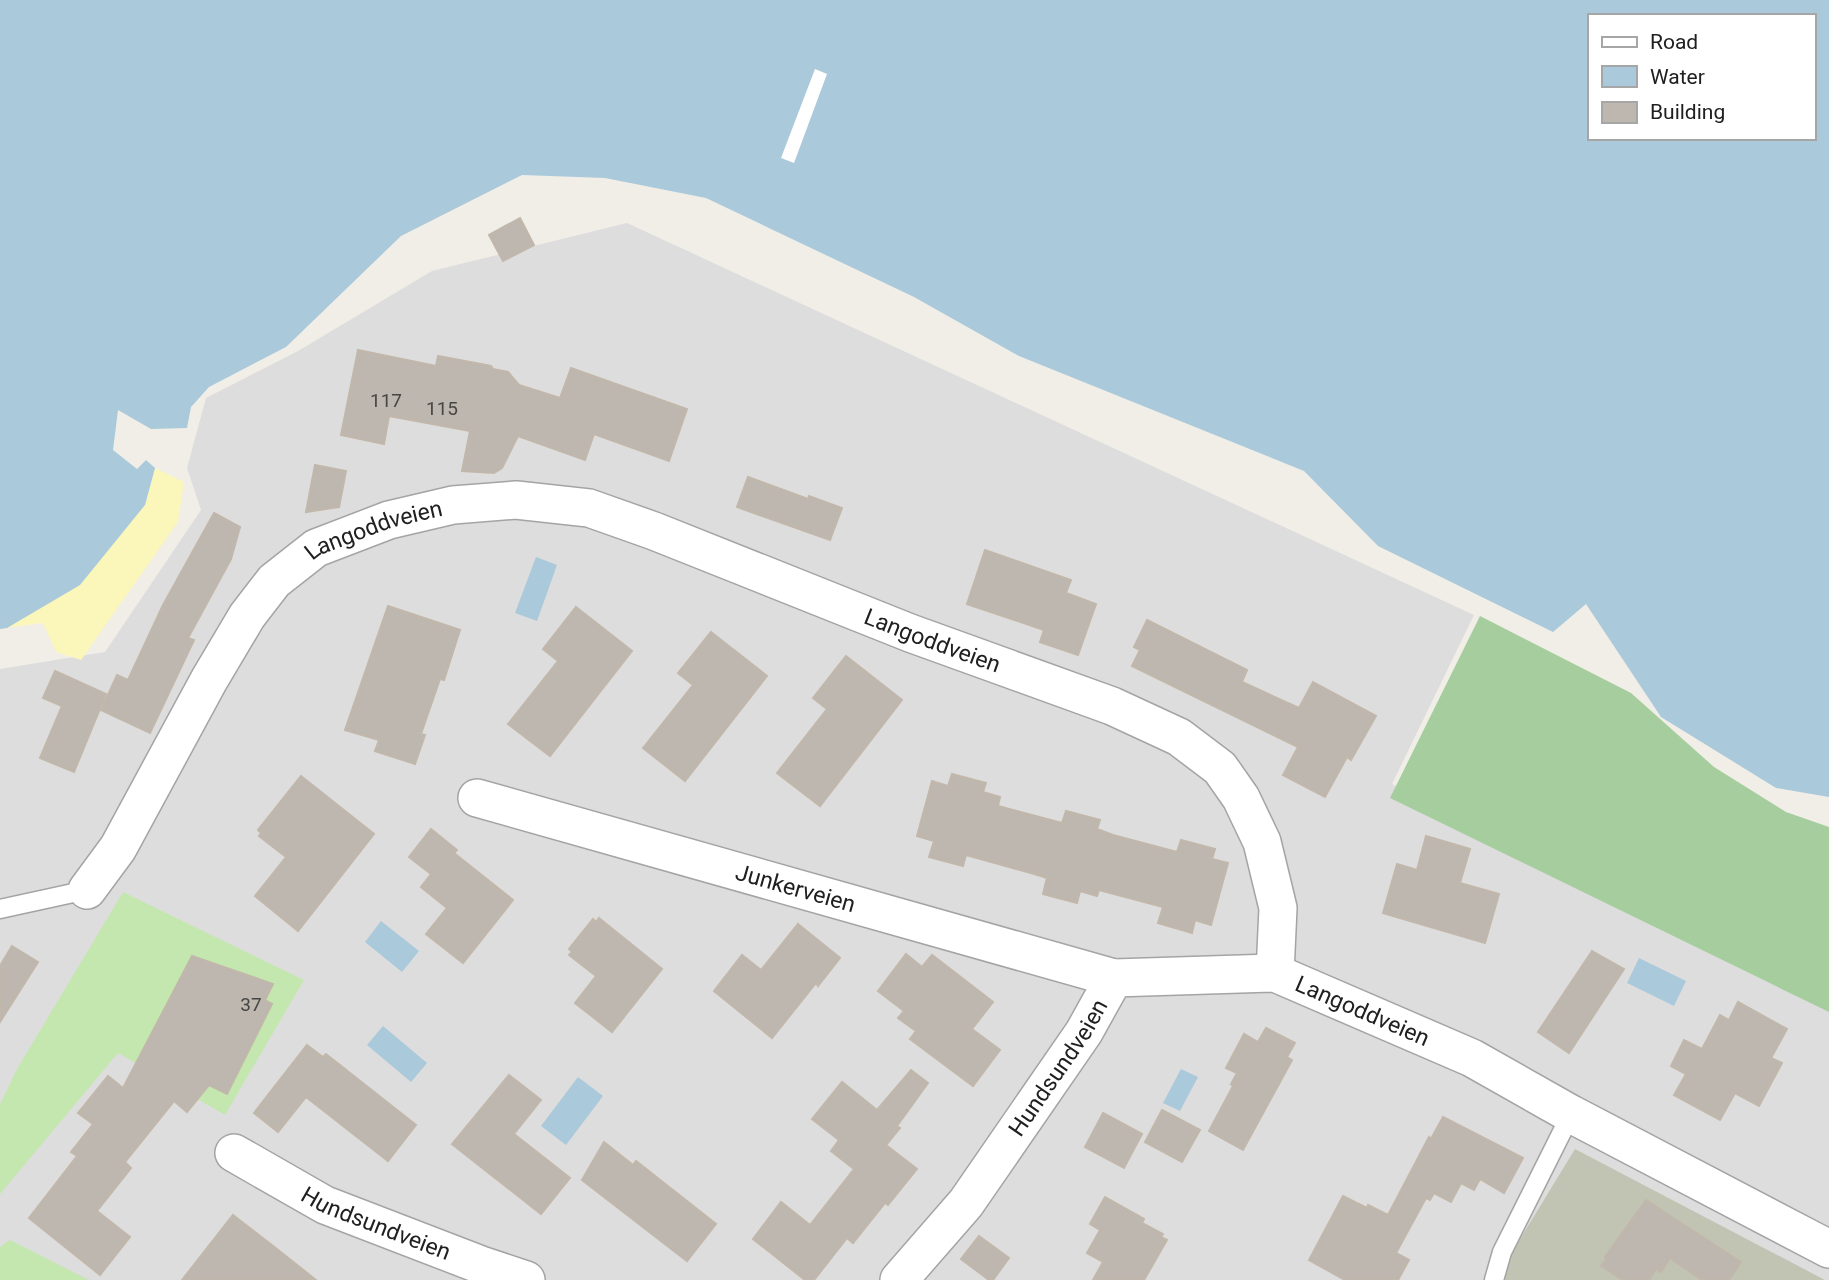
<svg xmlns="http://www.w3.org/2000/svg" width="1829" height="1280" font-family="Roboto,sans-serif">
<style>
.residential{fill:#dedddd}
.construction{fill:#c2c4b3}
.grass{fill:#c4e7b0}
.forest{fill:#a6cd9e}
.sand{fill:#fbf6ba}
.water{fill:#aac9db;fill-rule:evenodd}
.pier{fill:#fff}
.building{fill:#bdb7b0;stroke:#c1b7aa;stroke-width:2}
.lines{fill:none;stroke-linecap:round;stroke-linejoin:round}
.service-casing{stroke:#a4a4a4;stroke-width:21}
.minor-casing{stroke:#a4a4a4;stroke-width:40}
.service{stroke:#fff;stroke-width:18}
.minor{stroke:#fff;stroke-width:37}
.labels{text-anchor:middle;stroke-width:7;stroke-linejoin:round;paint-order:stroke}
.number-label{font-size:19px;fill:#474644}
.street-label{font-size:23px;fill:#202020;stroke:#fff}
</style>
<rect width="100%" height="100%" fill="#f0eee7"/>
<path class="residential" d="M 627,223 L 1474,615 L 1392,784 L 1829,1001 L 1829,1280 L 22,1280 L 0,1270 L 0,669 L 105,652 L 201,510 L 187,468 L 206,398 L 298,351 L 432,271 Z"/>
<path class="construction" d="M 1575,1149 L 1825,1280 L 1495,1280 Z"/>
<g class="grass">
<path d="M 123,892 L 304,980 L 225,1115 L 118,1053 L 0,1194 L 0,1104 L 17,1069 Z"/>
<path d="M 10,1240 L 89,1280 L 0,1280 L 0,1247 Z"/>
</g>
<path class="forest" d="M 1480,616 L 1631,693 L 1714,767 L 1786,812 L 1829,827 L 1829,1012 L 1390,798 Z"/>
<path class="sand" d="M 155,468 L 184,482 L 178,522 L 81,660 L 56,652 L 43,623 L 4,628 L 145,505 Z"/>
<g class="water">
<path d="M 0,0 L 1829,0 L 1829,797 L 1776,788 L 1661,717 L 1586,604 L 1553,632 L 1378,546 L 1304,471 L 1019,356 L 914,297 L 706,198 L 605,178 L 522,175 L 401,236 L 286,347 L 209,387 L 191,407 L 187,428 L 151,429 L 118,410 L 113,450 L 137,469 L 146,460 L 155,468 L 145,505 L 80,585 L 7,628 L 0,629 ZM 1589,16 L 1813,16 L 1813,138 L 1589,138 Z"/>
<path d="M 536,557 L 557,565 L 537,621 L 515,613 Z"/>
<path d="M 381,921 L 419,951 L 402,972 L 365,942 Z"/>
<path d="M 1639,958 L 1686,981 L 1674,1006 L 1627,983 Z"/>
<path d="M 383,1026 L 427,1063 L 411,1082 L 367,1045 Z"/>
<path d="M 1181,1069 L 1198,1077 L 1180,1111 L 1163,1103 Z"/>
<path d="M 578,1077 L 603,1096 L 566,1145 L 541,1126 Z"/>
</g>
<path class="pier" d="M 815,69 L 827,74 L 794,163 L 781,158 Z"/>
<g class="building">
<path d="M 520,218 L 534,245 L 503,261 L 489,235 Z"/>
<path d="M 358,350 L 436,366 L 438,356 L 491,366 L 493,369 L 508,372 L 519,385 L 560,398 L 571,368 L 687,409 L 669,461 L 594,434 L 585,460 L 518,436 L 502,468 L 494,473 L 462,471 L 470,431 L 389,416 L 384,444 L 341,435 Z"/>
<path d="M 315,465 L 346,471 L 339,507 L 306,512 Z"/>
<path d="M 748,477 L 808,499 L 809,496 L 842,508 L 830,540 L 737,507 Z"/>
<path d="M 214,513 L 240,527 L 231,559 L 188,638 L 194,640 L 150,733 L 101,710 L 117,675 L 128,680 L 163,605 Z"/>
<path d="M 985,550 L 1071,580 L 1066,593 L 1096,604 L 1078,655 L 1040,642 L 1044,630 L 967,604 Z"/>
<path d="M 388,606 L 460,630 L 444,680 L 440,679 L 421,734 L 425,735 L 415,764 L 375,751 L 379,740 L 345,730 Z"/>
<path d="M 576,607 L 632,651 L 550,756 L 508,724 L 558,661 L 543,649 Z"/>
<path d="M 1147,620 L 1247,670 L 1242,682 L 1299,708 L 1313,682 L 1376,716 L 1351,760 L 1347,757 L 1325,797 L 1283,775 L 1298,747 L 1132,666 L 1140,650 L 1134,647 Z"/>
<path d="M 711,632 L 767,676 L 685,781 L 643,748 L 693,685 L 678,673 Z"/>
<path d="M 846,656 L 902,700 L 820,806 L 777,773 L 827,709 L 813,698 Z"/>
<path d="M 55,671 L 106,694 L 74,772 L 40,758 L 62,706 L 43,698 Z"/>
<path d="M 952,774 L 986,783 L 983,792 L 1000,797 L 998,806 L 1062,823 L 1066,811 L 1100,820 L 1097,829 L 1113,835 L 1177,852 L 1181,840 L 1215,849 L 1212,859 L 1228,863 L 1211,925 L 1195,920 L 1192,933 L 1158,923 L 1163,907 L 1099,890 L 1097,896 L 1080,891 L 1077,903 L 1043,894 L 1047,878 L 1031,873 L 966,855 L 963,866 L 929,857 L 934,841 L 917,836 L 932,781 L 948,786 Z"/>
<path d="M 301,776 L 374,834 L 298,931 L 255,896 L 286,857 L 259,836 L 261,833 L 258,830 Z"/>
<path d="M 431,829 L 457,850 L 454,853 L 513,900 L 463,963 L 426,934 L 447,908 L 421,887 L 431,874 L 409,857 Z"/>
<path d="M 1426,836 L 1470,849 L 1460,883 L 1499,894 L 1485,943 L 1383,913 L 1397,864 L 1417,870 Z"/>
<path d="M 599,918 L 662,969 L 612,1032 L 575,1003 L 596,976 L 569,955 L 572,952 L 569,949 L 593,919 L 596,922 Z"/>
<path d="M 798,924 L 840,958 L 818,986 L 816,983 L 772,1038 L 714,991 L 742,955 L 761,970 Z"/>
<path d="M 12,946 L 38,962 L 0,1022 L 0,966 Z"/>
<path d="M 1592,951 L 1624,969 L 1569,1053 L 1538,1032 Z"/>
<path d="M 906,954 L 922,967 L 932,955 L 993,1002 L 972,1029 L 1000,1050 L 973,1086 L 910,1039 L 916,1031 L 898,1018 L 904,1011 L 878,991 Z"/>
<path d="M 192,956 L 273,984 L 265,1000 L 272,1004 L 227,1094 L 209,1085 L 187,1112 L 174,1101 L 125,1162 L 131,1168 L 97,1211 L 130,1237 L 100,1275 L 29,1218 L 77,1156 L 71,1152 L 93,1124 L 78,1113 L 108,1076 L 123,1088 Z"/>
<path d="M 1738,1002 L 1787,1029 L 1771,1058 L 1782,1063 L 1759,1106 L 1735,1093 L 1720,1120 L 1674,1095 L 1686,1074 L 1671,1066 L 1684,1040 L 1702,1049 L 1720,1015 L 1729,1020 Z"/>
<path d="M 1266,1028 L 1295,1043 L 1287,1057 L 1292,1060 L 1243,1150 L 1209,1131 L 1233,1086 L 1231,1084 L 1237,1073 L 1226,1068 L 1244,1034 L 1258,1042 Z"/>
<path d="M 307,1045 L 323,1057 L 326,1054 L 416,1125 L 388,1161 L 306,1097 L 278,1132 L 254,1113 Z"/>
<path d="M 911,1070 L 928,1083 L 897,1126 L 900,1128 L 886,1145 L 917,1169 L 888,1205 L 885,1203 L 853,1243 L 847,1238 L 814,1280 L 805,1280 L 753,1239 L 781,1202 L 810,1225 L 854,1169 L 831,1151 L 839,1140 L 812,1119 L 842,1082 L 877,1110 Z"/>
<path d="M 509,1075 L 541,1100 L 514,1134 L 570,1178 L 541,1214 L 452,1144 Z"/>
<path d="M 1162,1110 L 1200,1130 L 1182,1162 L 1145,1142 Z"/>
<path d="M 1103,1113 L 1142,1134 L 1124,1168 L 1085,1147 Z"/>
<path d="M 1443,1117 L 1523,1158 L 1504,1193 L 1480,1179 L 1474,1190 L 1461,1183 L 1451,1202 L 1434,1193 L 1430,1200 L 1426,1198 L 1396,1253 L 1409,1260 L 1398,1280 L 1345,1280 L 1309,1260 L 1343,1196 L 1367,1208 L 1368,1205 L 1388,1215 L 1429,1137 L 1431,1139 Z"/>
<path d="M 604,1142 L 633,1165 L 636,1161 L 716,1224 L 687,1261 L 582,1180 Z"/>
<path d="M 1105,1197 L 1144,1219 L 1142,1223 L 1163,1234 L 1161,1237 L 1167,1240 L 1144,1280 L 1093,1280 L 1103,1262 L 1087,1253 L 1100,1230 L 1090,1224 Z"/>
<path d="M 1646,1200 L 1741,1262 L 1729,1280 L 1702,1280 L 1670,1258 L 1661,1272 L 1656,1269 L 1649,1280 L 1623,1280 L 1601,1266 L 1607,1258 L 1605,1257 Z"/>
<path d="M 233,1215 L 277,1249 L 316,1280 L 182,1280 Z"/>
<path d="M 979,1236 L 1009,1258 L 993,1280 L 989,1280 L 961,1259 Z"/>
</g>
<g class="lines">
<defs>
<g id="service">
<path d="M 0,909 L 87,890"/>
<path d="M 1494,1280 L 1502,1252 L 1571,1114"/>
</g>
<g id="minor">
<path id="s1" d="M 477,798 L 1114,978"/>
<path id="s2" d="M 87,890 L 118,848 L 209,680 L 247,616 L 274,581 L 316,548 L 389,520 L 453,505 L 516,500 L 589,508 L 654,531 L 910,633 L 1112,706 L 1179,737 L 1220,768 L 1241,798 L 1262,842 L 1278,908 L 1275,973"/>
<path id="s3" d="M 234,1153 L 325,1205 L 481,1265 L 526,1280"/>
<path id="s4" d="M 899,1280 L 966,1203 L 1084,1032 L 1114,978 L 1275,973 L 1472,1058 L 1571,1114 L 1829,1249"/>
</g>
</defs>
<use href="#service" class="service-casing"/>
<use href="#minor" class="minor-casing"/>
<use href="#service" class="service"/>
<use href="#minor" class="minor"/>
</g>
<g class="labels">
<g class="number-label">
<text x="386" y="407">117</text>
<text x="442" y="415">115</text>
<text x="251" y="1011">37</text>
</g>
<g class="street-label">
<text dy="8" stroke="none"><textPath href="#s2" startOffset="476">Langoddveien</textPath></text>
<text dy="8" stroke="none"><textPath href="#s2" startOffset="1064">Langoddveien</textPath></text>
<text dy="8" stroke="none"><textPath href="#s1" startOffset="331">Junkerveien</textPath></text>
<text dy="8" stroke="none"><textPath href="#s4" startOffset="628">Langoddveien</textPath></text>
<text dy="8" stroke="none"><textPath href="#s4" startOffset="266">Hundsundveien</textPath></text>
<text dy="8" stroke="none"><textPath href="#s3" startOffset="159">Hundsundveien</textPath></text>
</g>
</g>
<rect x="1588" y="14" width="228" height="126" fill="#ffffff" stroke="#a6a6a6" stroke-width="2"/>
<rect x="1602" y="37" width="35" height="10" fill="#ffffff" stroke="#a6a6a6" stroke-width="2"/>
<text x="1650" y="49" font-size="21" fill="#202020">Road</text>
<rect x="1602" y="66" width="35" height="21" fill="#aac9db" stroke="#a6a6a6" stroke-width="2"/>
<text x="1650" y="84" font-size="21" fill="#202020">Water</text>
<rect x="1602" y="102" width="35" height="21" fill="#bdb7b0" stroke="#a6a6a6" stroke-width="2"/>
<text x="1650" y="119" font-size="21" fill="#202020">Building</text>
</svg>
